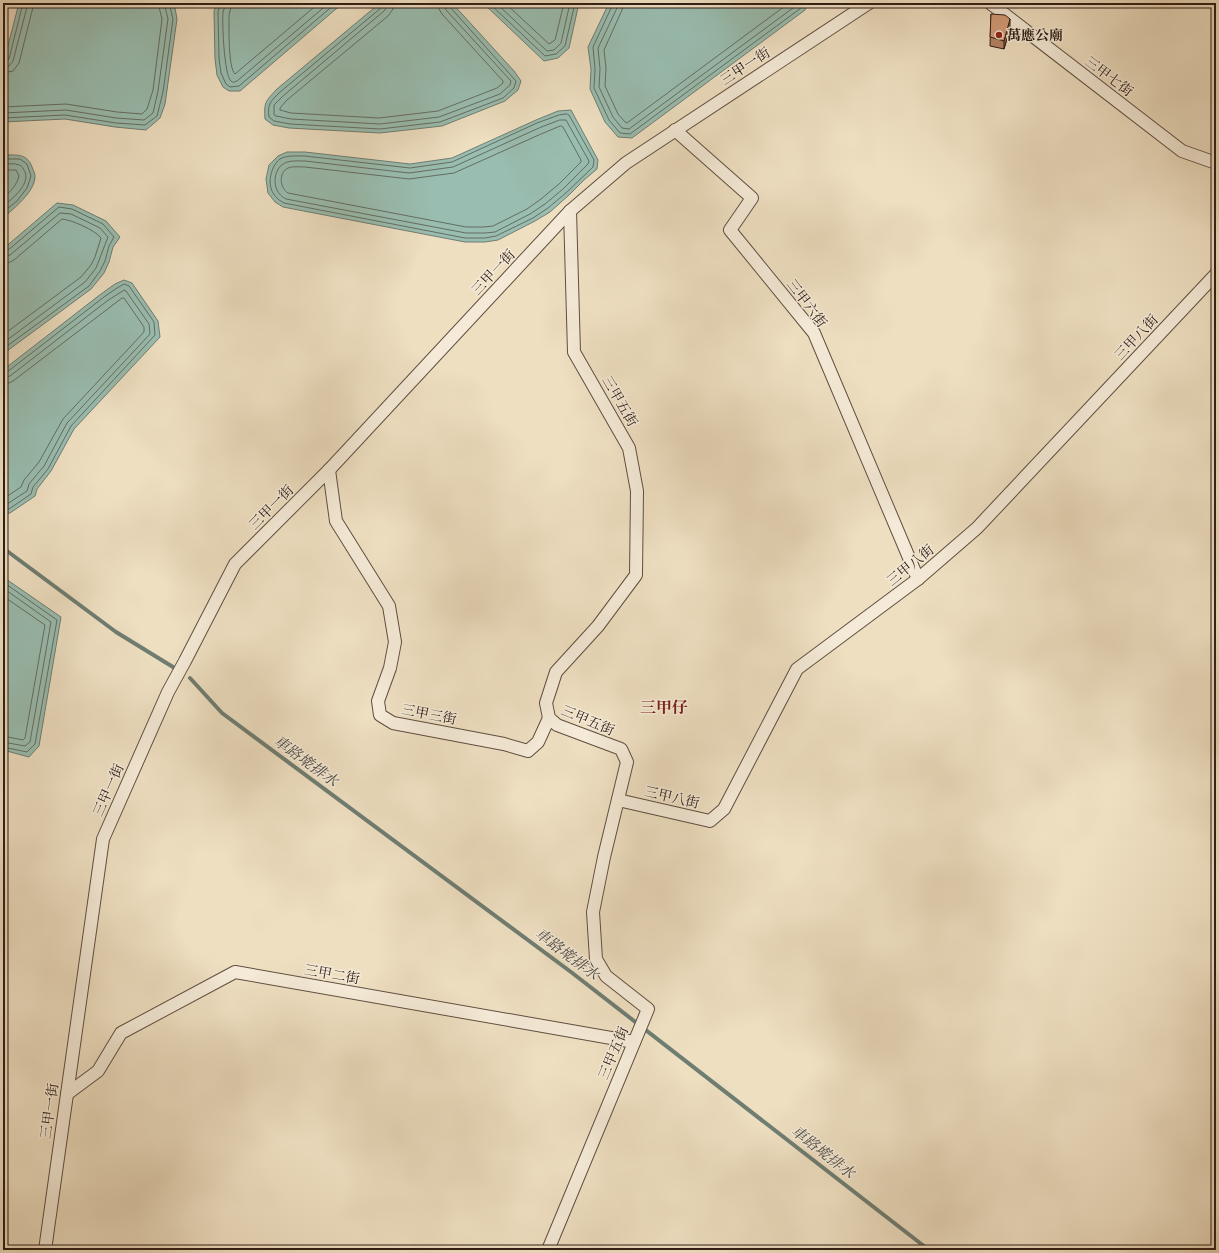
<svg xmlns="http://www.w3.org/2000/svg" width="1219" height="1253" font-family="'IM FELL Double Pica','Noto Serif TC',serif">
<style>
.water{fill:#99bdb0;stroke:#6f7d72}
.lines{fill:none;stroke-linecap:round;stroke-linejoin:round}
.shore{stroke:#646d62;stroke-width:1}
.stream{stroke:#6f7d72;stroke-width:4}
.street-casing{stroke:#604e40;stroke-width:14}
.street{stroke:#f4ead7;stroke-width:12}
.wall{fill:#b58466;stroke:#301d15}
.shaded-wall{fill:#946c53;stroke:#301d15}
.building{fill:#d39a77;stroke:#301d15}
.poi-dot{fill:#8f2418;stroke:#f4ead7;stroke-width:1.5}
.labels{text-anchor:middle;stroke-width:3;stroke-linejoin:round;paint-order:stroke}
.poi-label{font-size:14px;font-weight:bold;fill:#301d15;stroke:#f4ead7;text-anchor:start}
.street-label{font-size:14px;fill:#301d15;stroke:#f4ead7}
.water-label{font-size:15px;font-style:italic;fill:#504d44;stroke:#f4ead7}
.quarter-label{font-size:16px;font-weight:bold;fill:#7a1f14;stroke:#f4ead7}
</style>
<rect width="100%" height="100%" fill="#eedfc1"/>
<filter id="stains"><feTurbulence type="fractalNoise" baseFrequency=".005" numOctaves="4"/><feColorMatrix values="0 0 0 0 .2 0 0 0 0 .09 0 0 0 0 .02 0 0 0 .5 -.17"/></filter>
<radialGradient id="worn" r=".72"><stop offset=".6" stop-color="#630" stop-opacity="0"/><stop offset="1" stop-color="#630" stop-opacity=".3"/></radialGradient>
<g class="water">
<path d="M 19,3 L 172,3 L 175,8 L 177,19 L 165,104 L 160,118 L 146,130 L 115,127 L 65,119 L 3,122 L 3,65 Z"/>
<path d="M 217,3 L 343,3 L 240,91 L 229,91 L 223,87 L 217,75 L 215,59 L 214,11 Z"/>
<path d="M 380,3 L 452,3 L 514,71 L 521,81 L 518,90 L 505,101 L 442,126 L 380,133 L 289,128 L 273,125 L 265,119 C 264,102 265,102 277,89 Z"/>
<path d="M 483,3 L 579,3 L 569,48 L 558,58 L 544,61 Z"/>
<path d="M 609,3 L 807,3 L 805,10 L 632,138 L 618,137 L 605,122 L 590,89 L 591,69 L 588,47 Z"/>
<path d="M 571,110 L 598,160 L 597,169 L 584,180 L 569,195 L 550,212 L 535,221 L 498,240 L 485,242 L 465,242 L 283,207 L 275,202 L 268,193 L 266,179 L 269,165 L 278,156 L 287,152 L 305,152 L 410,164 L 452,158 L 536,120 L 558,111 Z"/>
<path d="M 3,155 C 16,155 27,153 32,167 C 33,170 35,173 35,176 C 35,192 14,208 3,218 Z"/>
<path d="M 57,203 L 73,205 L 106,221 L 120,237 L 113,247 L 109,262 L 104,273 L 91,289 L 3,354 L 3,249 Z"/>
<path d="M 124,280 L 132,283 L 158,321 L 160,337 L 74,429 L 51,471 L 37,489 L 35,496 L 10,513 L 3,514 L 3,370 L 101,294 L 115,284 Z"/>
<path d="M 3,577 L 61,617 L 39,746 L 29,757 L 3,750 Z"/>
</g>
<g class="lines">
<g class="shore">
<path d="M 220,3 L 218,12 L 219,58 L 221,73 L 226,84 L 230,87 L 239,86 L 336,3"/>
<path d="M 226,3 C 225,6 224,9 223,12 C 222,22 224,75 231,81 C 233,83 234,82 237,81 L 329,3"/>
<path d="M 232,3 C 231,7 230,11 229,15 C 229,26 228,68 235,74 L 319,3"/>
<path d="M 382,3 L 381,8 L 280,92 C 271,101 267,104 269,117 L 274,121 L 290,124 L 380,129 L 440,122 L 503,98 L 514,88 L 516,81 L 450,7 L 449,3"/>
<path d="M 387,3 L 387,7 L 384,11 L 283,96 L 274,105 L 274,115 L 276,116 L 291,119 L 380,124 L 439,117 L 500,94 L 510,85 L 511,81 L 446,10 L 444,3"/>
<path d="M 393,3 L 393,9 L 388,16 L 287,100 L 280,108 L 280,110 L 291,113 L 379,118 L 438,111 L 497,88 L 503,83 L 503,81 L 442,14 L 439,9 L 438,3"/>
<path d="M 489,3 L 545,56 L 556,54 L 565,46 L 575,3"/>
<path d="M 496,3 L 547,51 L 554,50 L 561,43 L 570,3"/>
<path d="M 505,3 L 549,44 L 555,40 L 564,3"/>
<path d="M 612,3 L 612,6 L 593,47 L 595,69 L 594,88 L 609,120 L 620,133 L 630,134 L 801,8 L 803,3"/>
<path d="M 617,3 L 617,8 L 598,48 L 600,69 L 599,87 L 613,117 L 622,128 L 629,129 L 797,5 L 798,3"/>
<path d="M 624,3 L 622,10 L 604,50 L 606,68 L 605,86 L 618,114 L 625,122 L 627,123 L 789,3"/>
<path d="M 3,62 L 7,61 L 9,59 L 23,3"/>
<path d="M 3,67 L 9,66 L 13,61 L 28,3"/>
<path d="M 3,73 L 13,71 L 19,63 L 34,3"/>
<path d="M 3,107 L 66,104 L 117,112 L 142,114 L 147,109 L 153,90 L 162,19 L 158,3"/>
<path d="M 3,113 L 66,110 L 116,118 L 144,120 L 153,113 L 158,91 L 168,19 L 164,3"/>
<path d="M 567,114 L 569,115 L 594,160 L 593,167 L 567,192 L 548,208 L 533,218 L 496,236 L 485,238 L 465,238 L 284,203 C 280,201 276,198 273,193 C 267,183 271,166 280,159 C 287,155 297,156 305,156 L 410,168 L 452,162 L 537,123 L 559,115 Z"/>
<path d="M 3,118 L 65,115 L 116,123 L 145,125 L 157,116 L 163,92 L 173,19 L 169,3"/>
<path d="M 560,120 L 566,120 L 589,161 L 588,164 L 563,189 L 545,204 L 530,214 L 495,232 L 485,233 L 466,233 L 286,199 C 282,197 279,194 277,190 C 273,182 275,169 283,164 C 289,160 298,161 305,161 L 409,173 L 453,167 L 539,128 Z"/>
<path d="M 561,126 L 563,127 L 581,160 L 581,162 L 559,184 L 541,199 L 527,209 L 493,226 L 484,227 L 466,227 L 288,193 C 280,188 278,173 288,168 C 292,166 300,167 305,167 L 409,179 L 454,173 L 541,134 Z"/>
<path d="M 3,159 L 20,159 L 27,164 L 31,176 L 27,188 L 17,201 L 3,212"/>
<path d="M 3,164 C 8,164 15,163 19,165 C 23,166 23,169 25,172 C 30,185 12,199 3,206"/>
<path d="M 3,170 L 16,170 L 19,176 C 17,185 10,192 3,198"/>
<path d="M 3,252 L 7,251 L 59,207 L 72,209 L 103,224 L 114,237 L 109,246 L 105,261 L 100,271 L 89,286 L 3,349"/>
<path d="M 3,257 L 10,255 L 60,213 L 71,214 L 100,228 L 108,237 L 96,268 L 85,282 L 3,343"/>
<path d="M 3,263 L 8,263 L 14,260 L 62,219 C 72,220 95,230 101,238 L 95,257 L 91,265 L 81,277 L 3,335"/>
<path d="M 3,373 L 7,372 L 104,297 L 117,288 L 124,284 L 129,286 L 154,322 L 155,335 L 71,426 L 48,469 L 33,487 L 31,494 L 9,509 L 3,510"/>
<path d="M 3,378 L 10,376 L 107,301 L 124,290 L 126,291 L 149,324 L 150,334 L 67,423 L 44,466 L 29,484 L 27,491 L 7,504 L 3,505"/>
<path d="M 3,384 L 9,383 L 13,381 L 122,298 L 124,298 L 144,327 L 144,332 L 63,419 L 39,462 L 24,480 L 21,487 L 3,499"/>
<path d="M 3,582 L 57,620 L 35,744 L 27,752 L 3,747"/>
<path d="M 3,588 L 51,622 L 30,742 L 25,746 L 3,742"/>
<path d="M 3,596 L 45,625 L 25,738 L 23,740 L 3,736"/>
</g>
<g class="stream">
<path d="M 3,548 L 116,632 L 173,667"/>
<path d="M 190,678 L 222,713 L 571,972 L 929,1250"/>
</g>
<defs>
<g id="street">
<path d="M 990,3 L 1182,151 L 1216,163"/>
<path d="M 675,130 L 752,198 L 730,230 L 814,333 L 918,579"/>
<path d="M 329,470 L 336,521 L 389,606 L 395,642 L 390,668 L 378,701 L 380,715 L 393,723 L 504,744 L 528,751 L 538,742 L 549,718"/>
<path d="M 618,800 L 710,821 L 724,809 L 797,669 L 918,579 L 977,528 L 1216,274"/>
<path d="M 67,1094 L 98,1071 L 121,1033 L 235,972 L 634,1042"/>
<path d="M 45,1250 L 103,839 L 168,692 L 185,661 L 235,564 L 329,470 L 570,211 L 626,163 L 869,3"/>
<path d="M 548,1250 L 648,1009 L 606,976 L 596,959 L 593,912 L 604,857 L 627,762 L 621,749 L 557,725 L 549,718 L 546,703 L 556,672 L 598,626 L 636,575 L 637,491 L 629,448 L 574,352 L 570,211"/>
</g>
</defs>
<use href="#street" class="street-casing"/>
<use href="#street" class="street"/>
</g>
<path class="wall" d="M 991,14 L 1010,28 L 1004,49 L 990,46 Z"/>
<path class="shaded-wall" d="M 1010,19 L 1010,28 L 1004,49 L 1004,41 Z"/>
<path class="building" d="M 991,14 L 1005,15 L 1010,19 L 1004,41 L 990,37 Z"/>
<circle class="poi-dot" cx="999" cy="35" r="4"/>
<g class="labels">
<g class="poi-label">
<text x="1007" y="40">萬應公廟</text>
</g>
<g class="street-label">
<text transform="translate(745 66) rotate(-33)" y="5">三甲一街</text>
<text transform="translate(1109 76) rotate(37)" y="5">三甲七街</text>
<text transform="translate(493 272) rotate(-47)" y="5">三甲一街</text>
<text transform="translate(807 303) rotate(53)" y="5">三甲六街</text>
<text transform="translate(1136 337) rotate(-47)" y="5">三甲八街</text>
<text transform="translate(620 401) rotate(60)" y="5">三甲五街</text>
<text transform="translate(271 507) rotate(-45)" y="5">三甲一街</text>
<text transform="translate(910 565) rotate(-39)" y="5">三甲八街</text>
<text transform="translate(429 714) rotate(11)" y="5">三甲三街</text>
<text transform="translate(588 720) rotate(23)" y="5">三甲五街</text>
<text transform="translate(108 790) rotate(-66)" y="5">三甲一街</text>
<text transform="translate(672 797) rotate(13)" y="5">三甲八街</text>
<text transform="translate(332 974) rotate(10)" y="5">三甲二街</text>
<text transform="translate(613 1053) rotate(-67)" y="5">三甲五街</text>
<text transform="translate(49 1111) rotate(-82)" y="5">三甲一街</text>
</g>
<g class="water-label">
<text transform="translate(306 761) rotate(36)" y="5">車路墘排水</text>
<text transform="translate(567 954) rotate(37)" y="5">車路墘排水</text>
<text transform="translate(823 1152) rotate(38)" y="5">車路墘排水</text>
</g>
<g class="quarter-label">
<text x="664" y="713">三甲仔</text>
</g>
</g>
<rect width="1219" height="1253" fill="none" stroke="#eedfc1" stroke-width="16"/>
<rect x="4" y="4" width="1211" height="1245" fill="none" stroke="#301d15" stroke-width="2"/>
<rect x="8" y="8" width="1203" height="1237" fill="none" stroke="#301d15"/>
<rect width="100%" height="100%" filter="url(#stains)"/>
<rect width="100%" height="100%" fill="url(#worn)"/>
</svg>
